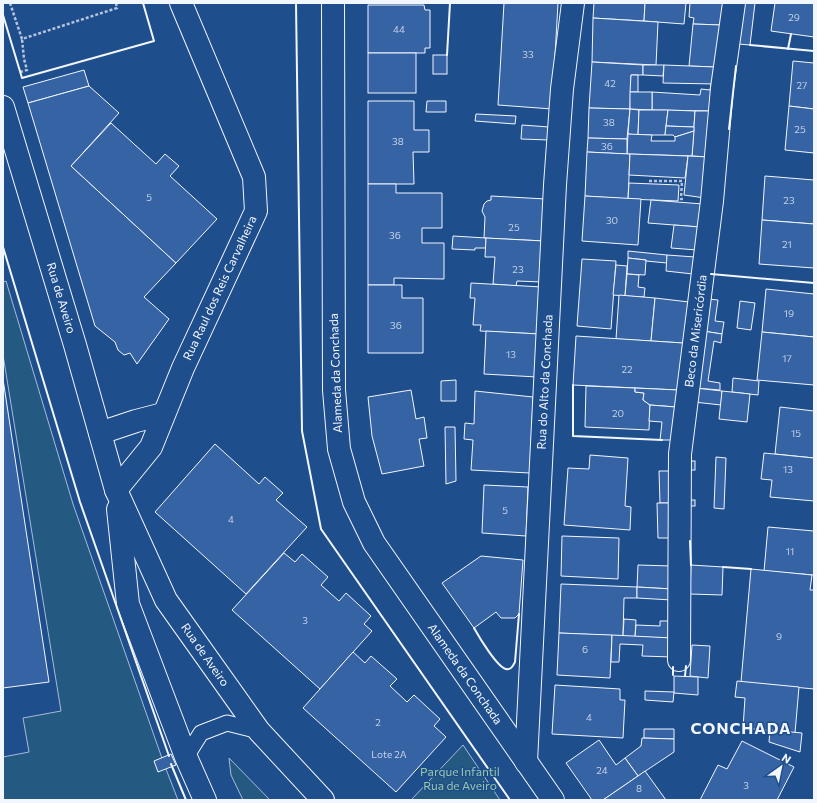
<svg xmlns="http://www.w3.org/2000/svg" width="817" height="803" font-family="Commissioner,sans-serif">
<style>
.green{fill:#245a82;stroke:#a8bbd7}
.building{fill:#3563a3;stroke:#f2f6ff}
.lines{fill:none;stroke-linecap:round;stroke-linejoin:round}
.service-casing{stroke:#f2f6ff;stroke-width:17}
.minor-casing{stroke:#f2f6ff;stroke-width:24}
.tertiary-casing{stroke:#f2f6ff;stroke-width:24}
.path{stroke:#b3c4dc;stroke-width:2.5;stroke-dasharray:3 2;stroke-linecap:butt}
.service{stroke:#1f4e8c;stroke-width:15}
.minor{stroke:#1f4e8c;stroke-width:22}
.tertiary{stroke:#1f4e8c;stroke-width:22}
.wall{stroke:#f2f6ff;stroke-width:2}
.labels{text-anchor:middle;stroke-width:3;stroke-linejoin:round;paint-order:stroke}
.number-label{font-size:10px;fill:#c3d1e8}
.street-label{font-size:12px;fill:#f2f6ff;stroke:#1f4e8c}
.park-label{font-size:12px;fill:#97c8a6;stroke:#1f4e8c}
.district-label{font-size:16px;font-weight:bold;letter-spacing:1px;fill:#f2f6ff;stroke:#1f4e8c}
</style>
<rect width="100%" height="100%" fill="#1f4e8c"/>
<g class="green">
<path d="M 6,281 L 73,504 L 164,764 L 178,800 L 3,800 L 3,757 L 29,752 L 23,718 L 61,711 L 3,355 L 3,282 Z"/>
<path d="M 463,745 L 500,800 L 411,800 Z"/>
<path d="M 229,758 L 270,800 L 243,800 L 231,775 Z"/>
</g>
<g class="building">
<path d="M 504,3 L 558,3 L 552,109 L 498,105 Z"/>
<path d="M 594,3 L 645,3 L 644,21 L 593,18 Z"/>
<path d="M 645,3 L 686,3 L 684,24 L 644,21 Z"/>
<path d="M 690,3 L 724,3 L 721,25 L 693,24 L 694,18 L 689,17 Z"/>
<path d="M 744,3 L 755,3 L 750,45 L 738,44 Z"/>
<path d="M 775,3 L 814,3 L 814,37 L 771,31 Z"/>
<path d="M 368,5 L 424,5 L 425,10 L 430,10 L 430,48 L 425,48 L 425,53 L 368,53 Z"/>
<path d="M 593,18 L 658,22 L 656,65 L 592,62 Z"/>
<path d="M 693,24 L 721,25 L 715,67 L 689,66 Z"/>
<rect x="368" y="53" width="48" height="40"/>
<rect x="433" y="55" width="14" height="19"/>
<path d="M 793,61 L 814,63 L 814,109 L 789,106 Z"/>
<path d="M 592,62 L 643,65 L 643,75 L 631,75 L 630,109 L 589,108 Z"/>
<path d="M 643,65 L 664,65 L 663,76 L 643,75 Z"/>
<path d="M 664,65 L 715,67 L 715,84 L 663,83 Z"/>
<path d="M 84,70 L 89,86 L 28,103 L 23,87 Z"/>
<path d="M 631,75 L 638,75 L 638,92 L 630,92 Z"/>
<path d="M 711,84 L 715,84 L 713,111 L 652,110 L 652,92 L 700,95 L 701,89 L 710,90 Z"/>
<path d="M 89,86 L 119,113 L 71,166 L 176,263 L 144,297 L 169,319 L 137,364 L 130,353 L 124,355 L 118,350 L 115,342 L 95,326 L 28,103 Z"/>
<path d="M 630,92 L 652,92 L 652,110 L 630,109 Z"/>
<path d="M 368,101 L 414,101 L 414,130 L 429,130 L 429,152 L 413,152 L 414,184 L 368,184 Z"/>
<path d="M 427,101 L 446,101 L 446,112 L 426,112 Z"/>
<path d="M 789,106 L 814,109 L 814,153 L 785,150 Z"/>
<path d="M 589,108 L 630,109 L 627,139 L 588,138 Z"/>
<path d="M 630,109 L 639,110 L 638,135 L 628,134 Z"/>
<path d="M 639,110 L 668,110 L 665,135 L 638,135 Z"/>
<path d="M 668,110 L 695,111 L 694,127 L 666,126 Z"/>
<path d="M 695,111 L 713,111 L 709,157 L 692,156 Z"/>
<path d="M 476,114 L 516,116 L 515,124 L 475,121 Z"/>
<path d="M 111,123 L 156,164 L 165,154 L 179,166 L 170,176 L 217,219 L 176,263 L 71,166 Z"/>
<path d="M 522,125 L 549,127 L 549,140 L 521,139 Z"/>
<path d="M 666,126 L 694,127 L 694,131 L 675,137 L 673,135 L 665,135 Z"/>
<path d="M 694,131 L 692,156 L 627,154 L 628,134 L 652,135 L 651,141 L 675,141 L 675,137 Z"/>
<path d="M 588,138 L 627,139 L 627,154 L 587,152 Z"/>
<path d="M 587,152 L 630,154 L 628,199 L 585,196 Z"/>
<path d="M 630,154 L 688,156 L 685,178 L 629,175 Z"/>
<path d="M 688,156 L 709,157 L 705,198 L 684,195 Z"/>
<path d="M 765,176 L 814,180 L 814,224 L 762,220 Z"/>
<path d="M 629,183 L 679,185 L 678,201 L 628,199 Z"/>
<path d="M 368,184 L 396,184 L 396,193 L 442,193 L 442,228 L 422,228 L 422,243 L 444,243 L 444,279 L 394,278 L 394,285 L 368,285 Z"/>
<path d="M 491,196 L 546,199 L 544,241 L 484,238 L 485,217 L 482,211 L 484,204 L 487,201 L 491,200 Z"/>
<path d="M 585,196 L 641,199 L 638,245 L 582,241 Z"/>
<path d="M 651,200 L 703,204 L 700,227 L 648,223 Z"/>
<path d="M 762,220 L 814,224 L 814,268 L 759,264 Z"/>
<path d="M 674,225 L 700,227 L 697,250 L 671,248 Z"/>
<path d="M 453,236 L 486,238 L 486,248 L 475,248 L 475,250 L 452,249 Z"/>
<path d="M 486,238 L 544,241 L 542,282 L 517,281 L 516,286 L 493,284 L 495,257 L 485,257 Z"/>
<path d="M 628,251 L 667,255 L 667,263 L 646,261 L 646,260 L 628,258 Z"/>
<path d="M 667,255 L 695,257 L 693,274 L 666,271 Z"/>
<path d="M 628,258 L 646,260 L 645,275 L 627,274 Z"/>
<path d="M 582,259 L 616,261 L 611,329 L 577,326 Z"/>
<path d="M 616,265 L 627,266 L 625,296 L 613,295 Z"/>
<path d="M 627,274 L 639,275 L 638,287 L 645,288 L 644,297 L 625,296 Z"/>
<path d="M 471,283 L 542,287 L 539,334 L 480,331 L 481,325 L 473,325 L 475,298 L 470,298 Z"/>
<path d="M 368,285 L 402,285 L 402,298 L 423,298 L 423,353 L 368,353 Z"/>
<path d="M 766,289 L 814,294 L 814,337 L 762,332 Z"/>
<path d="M 619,295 L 655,298 L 651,341 L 616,339 Z"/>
<path d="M 655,298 L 689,302 L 683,343 L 651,341 Z"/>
<path d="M 708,299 L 718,300 L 715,321 L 724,322 L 722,334 L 703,331 Z"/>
<path d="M 740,301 L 755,303 L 751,330 L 737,328 Z"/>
<path d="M 486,331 L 539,334 L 537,377 L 484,374 Z"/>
<path d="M 703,331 L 722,334 L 721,343 L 714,341 L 708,381 L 720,383 L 720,390 L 695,388 Z"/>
<path d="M 762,332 L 814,337 L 814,385 L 757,380 Z"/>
<path d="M 576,336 L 683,343 L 678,390 L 573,385 Z"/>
<path d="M 733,378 L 759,381 L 758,395 L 732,392 Z"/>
<path d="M 3,379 L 49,682 L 3,688 Z"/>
<path d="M 456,380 L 456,401 L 441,401 L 441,381 Z"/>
<path d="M 586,386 L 635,388 L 635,392 L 644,393 L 643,400 L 650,405 L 649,430 L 585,427 Z"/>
<path d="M 635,388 L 678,390 L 676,407 L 650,405 L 643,400 L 644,393 L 635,392 Z"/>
<path d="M 695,388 L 722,391 L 721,405 L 694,402 Z"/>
<path d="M 411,390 L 416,419 L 424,417 L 427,438 L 419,439 L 424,466 L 382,474 L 372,436 L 368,397 Z"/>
<path d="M 475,391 L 533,397 L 530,473 L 471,470 L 473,440 L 464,439 L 465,423 L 474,424 Z"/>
<path d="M 722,391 L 750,394 L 747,422 L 719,419 Z"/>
<path d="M 650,405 L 676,407 L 671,440 L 660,440 L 662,422 L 649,421 Z"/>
<path d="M 780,407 L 814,411 L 814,458 L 775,454 Z"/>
<path d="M 445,427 L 455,427 L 456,481 L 446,484 Z"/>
<path d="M 215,444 L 259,484 L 265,477 L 283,493 L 276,500 L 307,527 L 246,594 L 155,512 Z"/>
<path d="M 764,453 L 814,458 L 814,501 L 770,497 L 772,480 L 761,479 Z"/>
<path d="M 590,455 L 628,458 L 625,506 L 631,507 L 630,530 L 564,525 L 568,468 L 589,469 Z"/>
<path d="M 716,457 L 726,458 L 724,509 L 714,508 Z"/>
<rect x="689" y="461" width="6" height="9"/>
<path d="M 659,471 L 670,471 L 670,503 L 660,503 Z"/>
<path d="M 484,485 L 528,487 L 526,536 L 482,533 Z"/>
<rect x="690" y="500" width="5" height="6"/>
<path d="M 657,503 L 670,503 L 671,538 L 658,538 Z"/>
<path d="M 768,527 L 814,531 L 814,575 L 764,571 Z"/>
<path d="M 562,536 L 619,538 L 618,579 L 561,576 Z"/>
<path d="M 284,553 L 295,562 L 302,554 L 328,577 L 321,585 L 339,601 L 346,593 L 371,616 L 364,624 L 372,631 L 320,689 L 232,610 Z"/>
<path d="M 481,556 L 523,560 L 519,614 L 515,618 L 501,618 L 496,612 L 474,628 L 442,583 Z"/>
<path d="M 638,565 L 672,566 L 672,589 L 637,587 Z"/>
<path d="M 691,565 L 723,567 L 722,595 L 690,594 Z"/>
<path d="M 751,569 L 812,575 L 810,590 L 814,590 L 814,689 L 741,682 Z"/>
<path d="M 561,584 L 637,587 L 637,598 L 624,598 L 623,636 L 559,633 Z"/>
<path d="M 637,587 L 672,589 L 672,600 L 637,598 Z"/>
<path d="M 624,619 L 636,620 L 635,637 L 623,636 Z"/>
<path d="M 660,621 L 674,621 L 673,638 L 635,637 L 636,625 L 660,626 Z"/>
<path d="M 559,633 L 612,635 L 610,678 L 557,675 Z"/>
<path d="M 612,635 L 673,638 L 672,657 L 642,656 L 643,645 L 620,644 L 619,662 L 611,662 Z"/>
<path d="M 692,645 L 710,646 L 708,678 L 690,676 Z"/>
<path d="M 353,652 L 365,663 L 371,656 L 397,679 L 390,686 L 407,702 L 414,695 L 440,719 L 434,726 L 446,737 L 396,792 L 303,708 Z"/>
<path d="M 674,676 L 698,677 L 698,695 L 674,693 Z"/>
<path d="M 737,681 L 799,687 L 795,733 L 743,728 L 745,698 L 735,697 Z"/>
<path d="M 555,685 L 620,689 L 620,700 L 625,700 L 623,738 L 552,734 Z"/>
<path d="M 645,691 L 674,692 L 673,702 L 645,700 Z"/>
<path d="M 644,729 L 674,729 L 674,739 L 644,738 Z"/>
<path d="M 770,730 L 802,733 L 800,752 L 769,742 Z"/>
<path d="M 642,738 L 674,739 L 674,752 L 638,776 L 625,758 L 641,746 Z"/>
<path d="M 599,740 L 616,765 L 625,758 L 638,776 L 603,800 L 592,800 L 566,763 Z"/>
<path d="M 742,741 L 794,767 L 777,800 L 700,800 L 718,765 L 727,769 Z"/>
<path d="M 171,754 L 176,765 L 158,772 L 154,761 Z"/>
<path d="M 645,771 L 666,800 L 603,800 L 638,776 Z"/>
</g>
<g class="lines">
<defs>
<path id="service" d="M 186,757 L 201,733 L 227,723 L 259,731"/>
<g id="minor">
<path d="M 333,3 L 334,390 L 339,449 L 354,502 L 374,543 L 553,800"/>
<path d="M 100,433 L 136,421 L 163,414"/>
<path d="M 116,490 L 151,447 L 183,368 L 256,211 L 254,177 L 181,3"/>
<path d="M 679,660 L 680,454 L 712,201 L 722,88 L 734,3"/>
<path d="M 526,762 L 555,185 L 562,89 L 573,3"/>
</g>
<g id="tertiary">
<path d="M 3,107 L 75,345 L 116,490 L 166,600 L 259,731 L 323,800"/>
<path d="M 118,509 L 128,604 L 186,757 L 205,800"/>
</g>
</defs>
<use href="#service" class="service-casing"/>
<use href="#minor" class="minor-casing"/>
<use href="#tertiary" class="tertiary-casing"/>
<g class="path">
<path d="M 10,3 L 22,39 L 117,8 L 116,3"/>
<path d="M 20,72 L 27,70 L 24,59 L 22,39"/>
<path d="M 649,181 L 682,181 L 681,199 L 683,199"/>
</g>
<use href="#service" class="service"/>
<use href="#minor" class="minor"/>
<use href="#tertiary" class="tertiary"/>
<g class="wall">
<path d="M 296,3 L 302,431 L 321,529 L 510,800"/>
<path d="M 3,15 L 22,78 L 154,41 L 143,3"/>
<path d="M 750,45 L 814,51"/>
<path d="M 788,49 L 791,34"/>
<path d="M 447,55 L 450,3"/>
<path d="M 729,129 L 736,66"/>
<path d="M 3,247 L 80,502 L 169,756"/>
<path d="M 711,274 L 814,283"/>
<path d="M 573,385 L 573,436 L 662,440"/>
<path d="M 690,541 L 691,565"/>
<path d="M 723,567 L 751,569"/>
<path d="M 474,628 C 479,637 497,667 506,669 C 511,670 513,666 515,662 L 519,614"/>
<path d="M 673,667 L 673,675"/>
<path d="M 685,676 L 686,666"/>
<path d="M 171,764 L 186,800"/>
</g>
</g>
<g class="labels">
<g class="number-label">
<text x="794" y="21">29</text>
<text x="399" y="33">44</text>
<text x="528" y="58">33</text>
<text x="610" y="87">42</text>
<text x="802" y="89">27</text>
<text x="609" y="126">38</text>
<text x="800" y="133">25</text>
<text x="398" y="145">38</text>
<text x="607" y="150">36</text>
<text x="149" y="201">5</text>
<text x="789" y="204">23</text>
<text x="612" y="224">30</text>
<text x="514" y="231">25</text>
<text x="395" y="239">36</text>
<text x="787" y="248">21</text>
<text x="518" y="273">23</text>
<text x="789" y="317">19</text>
<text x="396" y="329">36</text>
<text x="511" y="358">13</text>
<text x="787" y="362">17</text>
<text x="627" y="373">22</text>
<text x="618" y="417">20</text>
<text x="796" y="437">15</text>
<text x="788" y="473">13</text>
<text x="505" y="514">5</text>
<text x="231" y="523">4</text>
<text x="790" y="555">11</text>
<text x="305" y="624">3</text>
<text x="779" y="640">9</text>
<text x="585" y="653">6</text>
<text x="589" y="721">4</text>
<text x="378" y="726">2</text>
<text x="389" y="758">Lote 2A</text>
<text x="602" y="774">24</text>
<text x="746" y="789">3</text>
<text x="639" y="792">8</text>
</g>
<g class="street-label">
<text transform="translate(220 288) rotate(-65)" y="4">Rua Raul dos Reis Carvalheira</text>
<text transform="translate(61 298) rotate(73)" y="4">Rua de Aveiro</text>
<text transform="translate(696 331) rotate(-83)" y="4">Beco da Misericórdia</text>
<text transform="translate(336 373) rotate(-92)" y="4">Alameda da Conchada</text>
<text transform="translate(545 382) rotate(-87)" y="4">Rua do Alto da Conchada</text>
<text transform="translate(205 655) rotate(55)" y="4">Rua de Aveiro</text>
<text transform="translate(465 674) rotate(55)" y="4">Alameda da Conchada</text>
</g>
<g class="park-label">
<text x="460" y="776">Parque Infantil<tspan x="460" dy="14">Rua de Aveiro</tspan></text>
</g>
<g class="district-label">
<text x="741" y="734">CONCHADA</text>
</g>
</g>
<rect width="817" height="803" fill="none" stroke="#f2f6ff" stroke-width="8"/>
<g transform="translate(781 767) rotate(33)" stroke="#1f4e8c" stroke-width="3" paint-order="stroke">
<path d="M0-3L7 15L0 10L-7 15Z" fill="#f2f6ff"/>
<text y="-6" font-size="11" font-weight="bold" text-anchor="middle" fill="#f2f6ff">N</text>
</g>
</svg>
